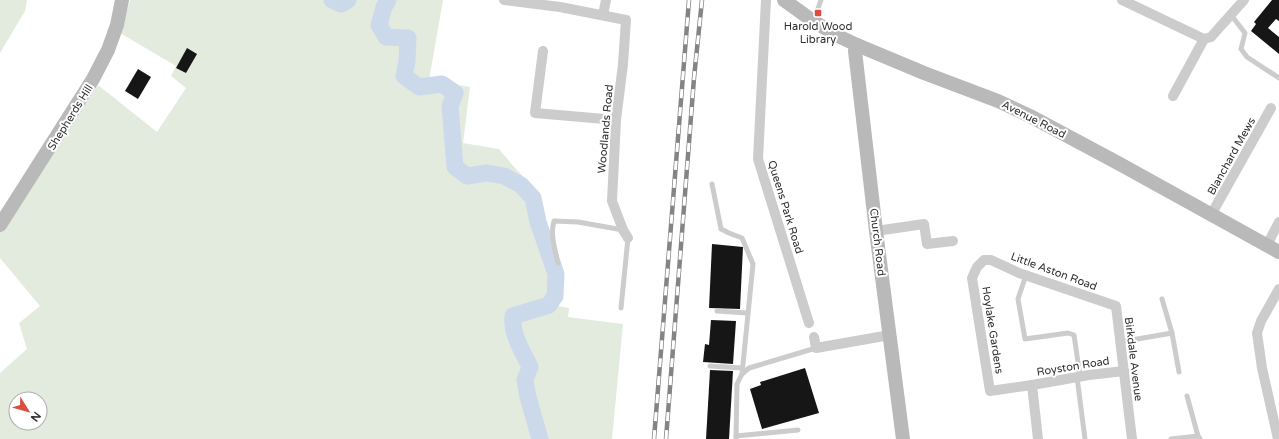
<svg xmlns="http://www.w3.org/2000/svg" width="1279" height="439" font-family="'Varela Round',sans-serif">
<style>
.green{fill:#e3ebde;fill-rule:evenodd}
.lines{fill:none;stroke-linecap:round;stroke-linejoin:round}
.river{stroke:#ccd9ea;stroke-width:17}
.building{fill:#161616}
.lane{stroke:#ccc;stroke-width:5}
.street{stroke:#ccc;stroke-width:10}
.secondary{stroke:#b9b9b9;stroke-width:14}
.rail-casing{stroke:#848484;stroke-width:4.5}
.rail{stroke:#fff;stroke-width:3;stroke-dasharray:9;stroke-linecap:butt}
.poi-dot{fill:#d94e3e;stroke:#fff;stroke-width:1.5}
.labels{text-anchor:middle;stroke-width:4;stroke-linejoin:round;paint-order:stroke}
.poi-label{font-size:11px;fill:#2f2f2f;stroke:#fff}
.street-label{font-size:11px;fill:#2f2f2f;stroke:#fff}
</style>
<rect width="100%" height="100%" fill="#fff"/>
<g class="green">
<path d="M 0,0 L 27,0 L 25,11 L 0,53 Z"/>
<path d="M 130,0 L 443,0 L 429,80 L 470,87 L 463,143 L 499,149 L 515,168 L 540,194 L 560,278 L 560,294 L 557,306 L 569,308 L 568,317 L 623,324 L 612,439 L 0,439 L 0,373 L 27,349 L 19,323 L 40,306 L 0,258 L 0,225 L 31,187 L 98,85 L 157,132 L 186,88 L 171,76 L 176,66 L 120,33 ZM 16,399 L 40,399 L 40,423 L 16,423 Z"/>
</g>
<g class="lines">
<g class="river">
<path d="M 332,0 L 341,4 L 348,0"/>
<path d="M 388,0 L 384,7 L 379,25 L 386,37 L 408,38 L 407,61 L 404,76 L 419,87 L 442,84 L 455,93 L 450,106 L 455,167 L 467,176 L 487,173 L 504,176 L 521,185 L 533,198 L 538,222 L 556,274 L 555,296 L 549,305 L 513,316 C 511,334 522,350 530,367 L 525,380 L 528,397 L 540,439"/>
</g>
</g>
<g class="building">
<path d="M 1272,0 L 1279,0 L 1279,21 L 1276,19 L 1268,28 L 1279,37 L 1279,54 L 1251,31 L 1256,24 L 1254,22 Z"/>
<path d="M 187,48 L 197,54 L 186,73 L 176,68 Z"/>
<path d="M 138,69 L 151,77 L 138,99 L 125,91 Z"/>
<path d="M 712,244 L 743,247 L 740,309 L 709,308 Z"/>
<path d="M 711,320 L 736,321 L 733,364 L 703,362 L 705,344 L 709,345 Z"/>
<path d="M 805,368 L 819,413 L 762,429 L 750,389 L 761,385 L 760,382 Z"/>
<path d="M 710,370 L 733,371 L 729,439 L 706,439 Z"/>
</g>
<g class="lines">
<g class="lane">
<path d="M 1231,15 L 1245,33 L 1241,49 L 1247,57 L 1279,78"/>
<path d="M 814,20 L 821,0"/>
<path d="M 712,184 L 721,229 L 729,233 L 742,238 L 753,264 L 742,374"/>
<path d="M 558,263 C 555,250 550,234 554,221 L 578,222 L 623,230"/>
<path d="M 1026,275 L 1018,299 L 1025,339 L 1068,333 L 1074,335 L 1080,376"/>
<path d="M 1162,299 L 1172,333"/>
<path d="M 621,308 L 628,238"/>
<path d="M 717,311 L 747,313"/>
<path d="M 1120,342 L 1172,333 L 1179,372"/>
<path d="M 710,366 L 742,368"/>
<path d="M 1077,377 L 1085,439"/>
<path d="M 1187,396 L 1198,436"/>
<path d="M 736,436 L 798,430"/>
<path d="M 736,439 L 737,384 L 742,374 L 749,368 L 816,348"/>
<path d="M 1171,439 L 1198,436 L 1200,439"/>
</g>
<g class="street">
<path d="M 504,0 L 560,7 L 626,20 L 623,64 L 616,120 L 612,201 L 623,230 L 628,238"/>
<path d="M 766,0 L 758,159 L 809,323"/>
<path d="M 1122,0 L 1204,39 L 1211,37 L 1244,0"/>
<path d="M 603,15 L 606,0"/>
<path d="M 543,51 L 535,113 L 616,120"/>
<path d="M 1173,96 L 1204,39"/>
<path d="M 1211,215 L 1271,108"/>
<path d="M 876,231 L 924,224 L 927,244 L 953,241"/>
<path d="M 1267,245 L 1279,222"/>
<path d="M 814,337 L 816,348 L 890,335"/>
<path d="M 1032,385 L 990,391 L 972,278 L 977,267 L 984,260 L 991,260 L 1019,273 L 1116,306 L 1132,439"/>
<path d="M 1038,439 L 1032,385 L 1089,375 L 1124,371"/>
<path d="M 1278,439 L 1262,368 L 1257,333 L 1261,321 L 1279,289"/>
</g>
<g class="secondary">
<path d="M 784,0 L 813,21 L 838,36 L 857,45 L 924,73 L 998,101 L 1030,116 L 1118,163 L 1279,252"/>
<path d="M 857,45 L 855,51 L 876,231 L 903,439"/>
<path d="M 0,225 L 93,79 L 108,50 L 117,25 L 122,0"/>
</g>
<defs>
<g id="rail">
<path d="M 654,439 L 689,0"/>
<path d="M 666,439 L 694,78 L 702,0"/>
</g>
</defs>
<use href="#rail" class="rail-casing"/>
<use href="#rail" class="rail"/>
</g>
<rect class="poi-dot" x="814" y="9" width="8" height="8" rx="2"/>
<g class="labels">
<g class="poi-label">
<text x="818" y="30">Harold Wood<tspan x="818" dy="13">Library</tspan></text>
</g>
<g class="street-label">
<text transform="translate(70 117) rotate(-58)" y="4">Shepherds Hill</text>
<text transform="translate(1034 119) rotate(27)" y="4">Avenue Road</text>
<text transform="translate(605 129) rotate(-85)" y="4">Woodlands Road</text>
<text transform="translate(1231 156) rotate(-61)" y="4">Blanchard Mews</text>
<text transform="translate(786 207) rotate(73)" y="4">Queens Park Road</text>
<text transform="translate(878 242) rotate(83)" y="4">Church Road</text>
<text transform="translate(1054 271) rotate(20)" y="4">Little Aston Road</text>
<text transform="translate(993 330) rotate(81)" y="4">Hoylake Gardens</text>
<text transform="translate(1134 359) rotate(83)" y="4">Birkdale Avenue</text>
<text transform="translate(1073 366) rotate(-9)" y="4">Royston Road</text>
</g>
</g>
<g transform="translate(28 411) rotate(127)"><circle r="19" fill="#ffffff" stroke="#acacac"/>
<path d="M0-3L7 15L0 10L-7 15Z" fill="#d94e3e"/>
<text y="-6" font-size="11" font-weight="bold" text-anchor="middle" fill="#2f2f2f">N</text>
</g>
</svg>
